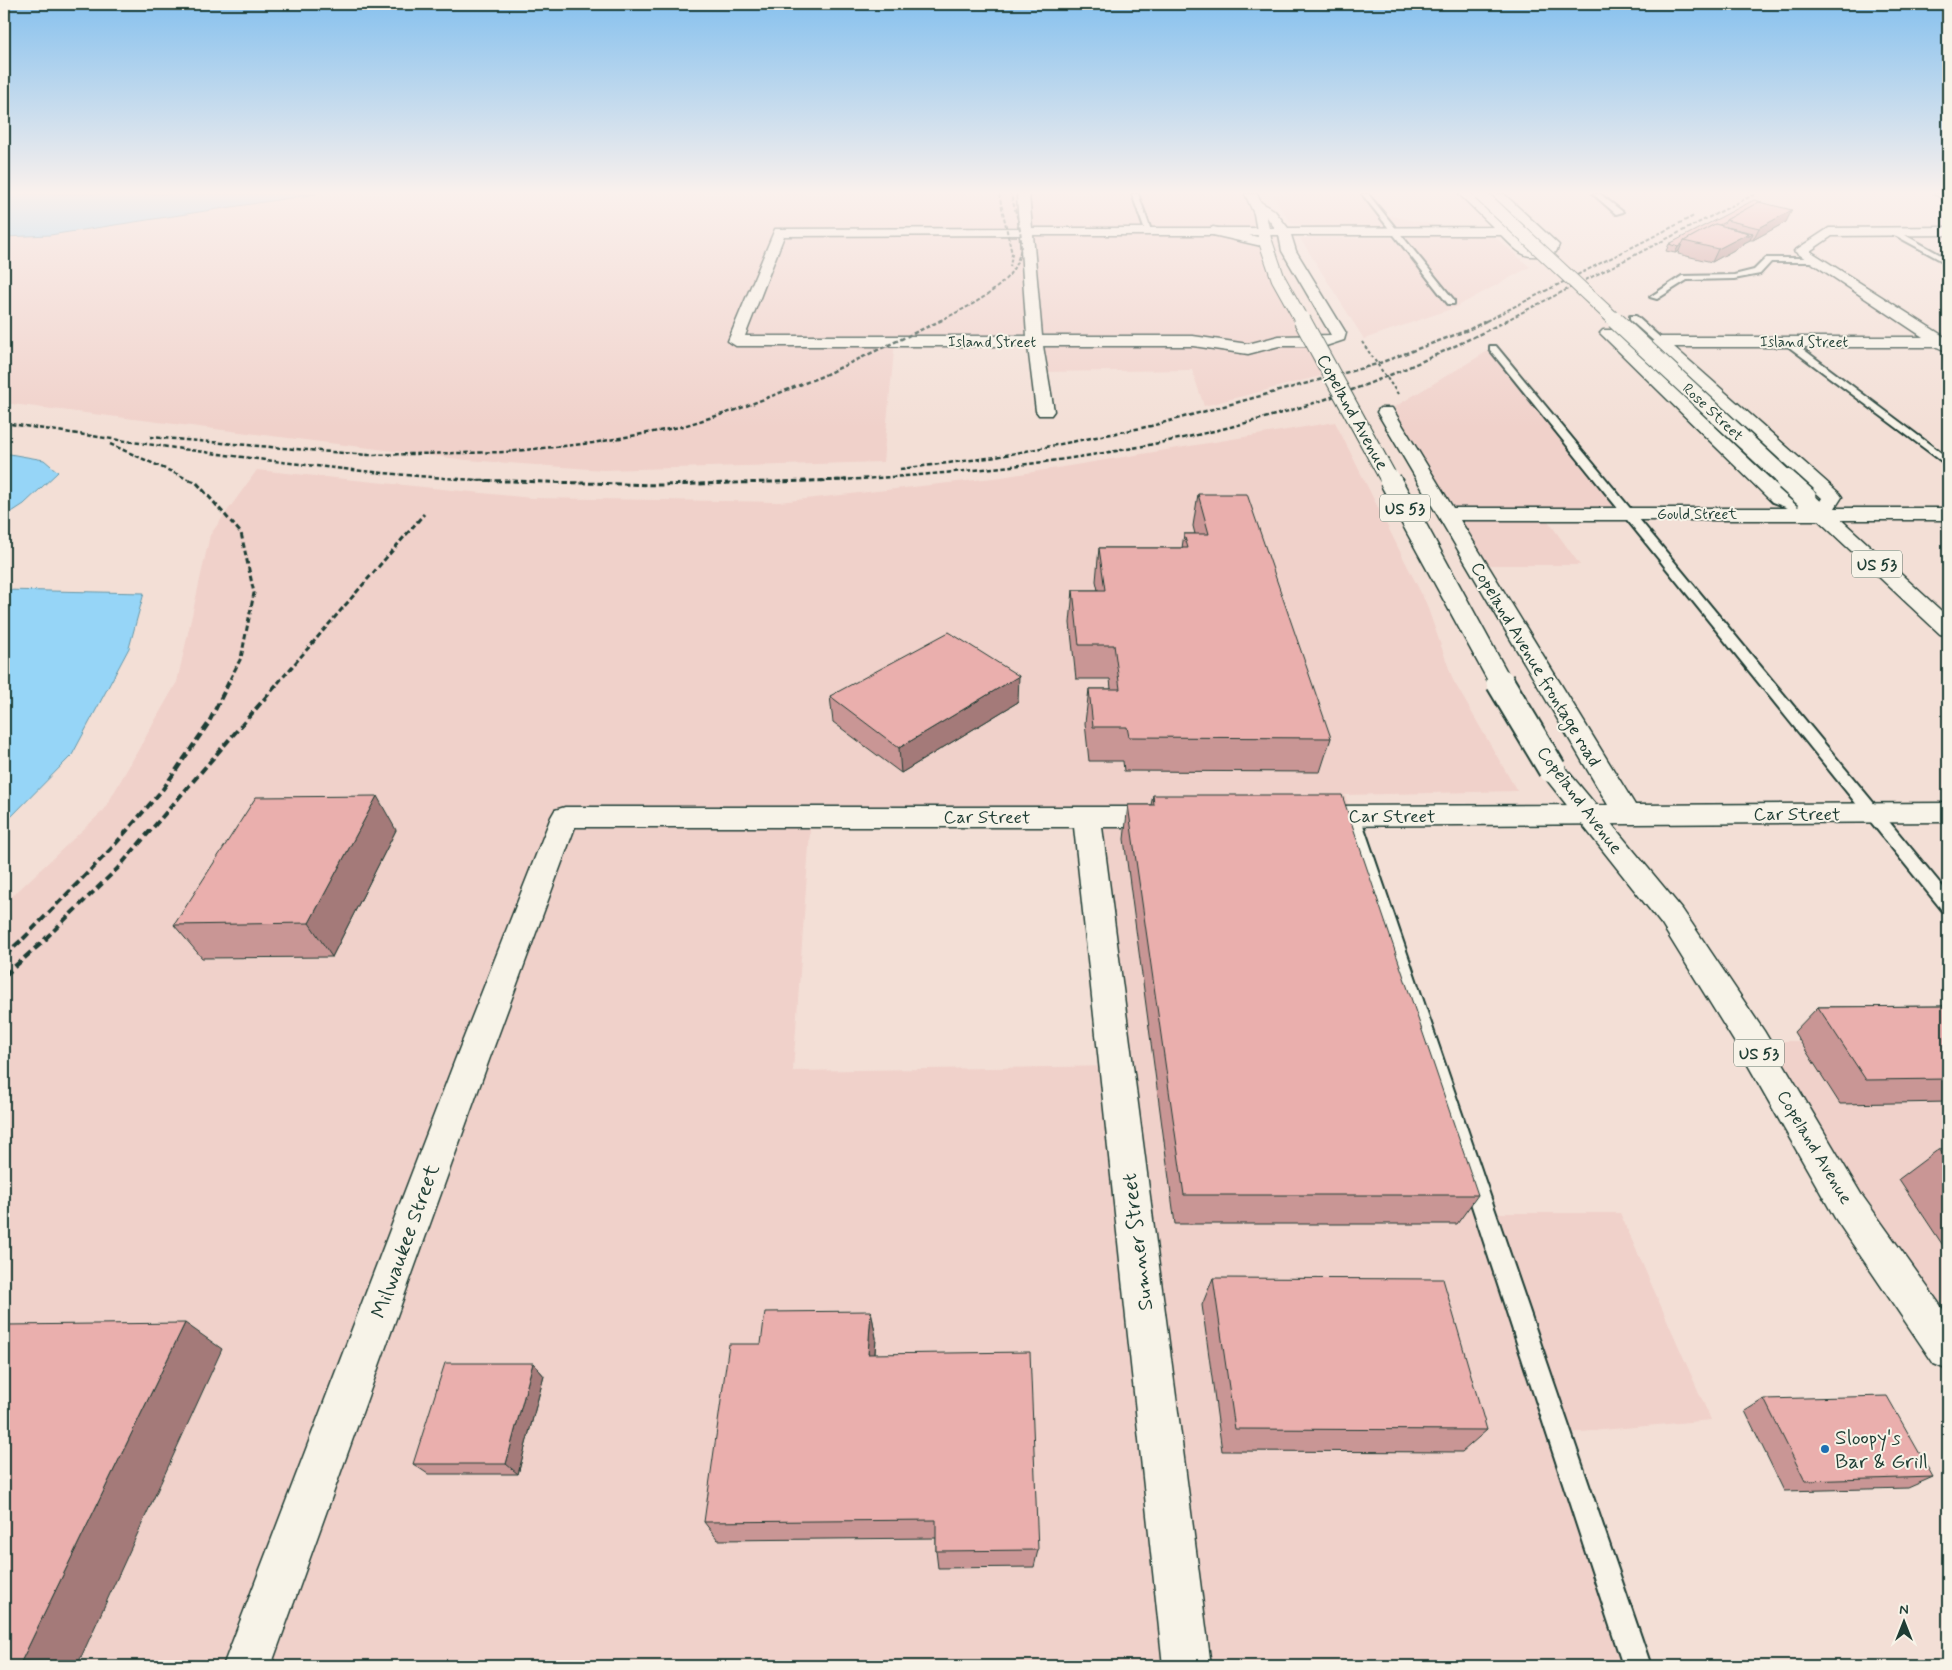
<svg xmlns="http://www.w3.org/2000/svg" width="1952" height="1670" font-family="Mynerve,sans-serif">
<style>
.built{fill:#f0d1ca;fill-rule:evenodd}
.water{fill:#96d5f7;stroke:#6698a9}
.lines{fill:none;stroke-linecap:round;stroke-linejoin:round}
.service-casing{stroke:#1f3d34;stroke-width:4}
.minor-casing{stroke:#1f3d34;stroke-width:3}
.trunk-casing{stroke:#1f3d34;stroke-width:3}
.path{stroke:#1f3d34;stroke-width:2;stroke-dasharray:3 2.5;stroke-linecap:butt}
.service{fill:#f7f3e8;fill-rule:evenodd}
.minor{fill:#f7f3e8;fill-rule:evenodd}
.trunk{fill:#f7f3e8;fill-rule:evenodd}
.rail-far4{stroke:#1f3d34;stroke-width:2;stroke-dasharray:4 2;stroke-linecap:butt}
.rail-far3{stroke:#1f3d34;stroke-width:2.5;stroke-dasharray:4.5 2.5;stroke-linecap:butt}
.rail-far2{stroke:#1f3d34;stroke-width:3;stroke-dasharray:5.5 3;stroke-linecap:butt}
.rail-far1{stroke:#1f3d34;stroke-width:4;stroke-dasharray:8 4;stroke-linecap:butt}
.rail{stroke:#1f3d34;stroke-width:4.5;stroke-dasharray:9 4.5;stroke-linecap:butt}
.trunk-bridge-far3-casing{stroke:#1f3d34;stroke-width:15;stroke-linecap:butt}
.trunk-bridge-far2-casing{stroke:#1f3d34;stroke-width:19;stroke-linecap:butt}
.trunk-bridge-far1-casing{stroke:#1f3d34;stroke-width:24;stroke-linecap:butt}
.trunk-bridge-casing{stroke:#1f3d34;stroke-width:31;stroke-linecap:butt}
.trunk-bridge-far3{stroke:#f7f3e8;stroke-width:13}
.trunk-bridge-far2{stroke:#f7f3e8;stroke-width:17}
.trunk-bridge-far1{stroke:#f7f3e8;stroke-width:21}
.trunk-bridge{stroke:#f7f3e8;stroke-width:27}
.wall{fill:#c99695;stroke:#1f3d34}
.shaded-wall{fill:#a47a79;stroke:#1f3d34}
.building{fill:#eaafad;stroke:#1f3d34}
.poi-dot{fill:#1f6fb2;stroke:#f7f3e8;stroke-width:2}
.labels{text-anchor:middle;stroke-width:4;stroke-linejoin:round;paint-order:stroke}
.far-street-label{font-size:15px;fill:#1f3d34;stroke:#f7f3e8}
.shield{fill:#f7f3e8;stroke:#60746a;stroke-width:1}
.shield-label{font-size:16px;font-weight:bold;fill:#1f3d34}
.street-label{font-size:18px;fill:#1f3d34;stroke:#f7f3e8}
.near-street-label{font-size:21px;fill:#1f3d34;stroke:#f7f3e8}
.near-poi-label{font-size:21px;fill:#1f3d34;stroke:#f7f3e8;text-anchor:start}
</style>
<rect width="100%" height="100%" fill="#f3dfd6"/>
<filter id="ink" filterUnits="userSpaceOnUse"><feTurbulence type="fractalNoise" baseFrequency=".02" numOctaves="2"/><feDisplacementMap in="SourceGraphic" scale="10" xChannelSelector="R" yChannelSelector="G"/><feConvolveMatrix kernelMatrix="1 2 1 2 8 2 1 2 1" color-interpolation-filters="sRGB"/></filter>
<g filter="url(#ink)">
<g class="built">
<path d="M 316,194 L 1365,194 L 1382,214 L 1496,238 L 1530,267 L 1454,308 L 1364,339 L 1300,238 L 1393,238 L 1447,299 L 1408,238 L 1292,224 L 1272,195 L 1252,194 L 1266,243 L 1332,373 L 1204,406 L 1192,370 L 1039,372 L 1035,342 L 895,342 L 883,462 L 603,470 L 467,460 L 4,403 L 4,237 L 50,235 Z"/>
<path d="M 1493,348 L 1630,514 L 1543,514 L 1580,565 L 1476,565 L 1386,412 Z"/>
<path d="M 1335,422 L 1426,603 L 1453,680 L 1517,791 L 1345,795 L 1485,1213 L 1620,1213 L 1711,1420 L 1559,1434 L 1637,1666 L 4,1666 L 4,904 L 104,810 L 177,682 L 210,535 L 257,470 L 531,498 L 779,502 L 1002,477 ZM 811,817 L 1087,817 L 1116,1066 L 793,1071 Z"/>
<path d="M 1752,1041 L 1948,1041 L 1948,1350 L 1848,1205 Z"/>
</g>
<g class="water">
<path d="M 4,194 L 316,194 L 50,235 L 4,237 Z"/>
<path d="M 4,453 L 44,460 L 58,472 L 24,504 L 4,517 Z"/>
<path d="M 4,590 L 144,593 L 129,648 L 72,755 L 4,824 Z"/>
</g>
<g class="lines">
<defs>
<g id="service">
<path d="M 1132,194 L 1138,194 L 1152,233 L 1145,231 Z"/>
<path d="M 1362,194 L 1368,194 L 1454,300 L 1454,304 L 1448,304 Z"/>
<path d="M 1593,194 L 1600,194 L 1623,212 L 1616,214 Z"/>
<path d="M 1894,229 L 1948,259 L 1948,264 L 1891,233 L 1890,231 Z"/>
<path d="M 1766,258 L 1815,258 L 1819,260 L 1815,262 L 1771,262 L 1760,274 L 1734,279 L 1687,280 L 1657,299 L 1650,297 L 1682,276 L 1734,275 L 1754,270 Z"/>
<path d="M 1630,316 L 1636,316 L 1663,340 L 1663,344 L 1657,344 L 1630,320 Z"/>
<path d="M 1785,340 L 1791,340 L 1948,458 L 1948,466 L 1785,344 Z"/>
<path d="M 1490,346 L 1496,346 L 1948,893 L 1948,912 L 1942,910 L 1490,350 Z"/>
<path d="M 1352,810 L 1358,812 L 1360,816 L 1651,1666 L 1623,1666 L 1344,816 L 1346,812 Z"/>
</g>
<g id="minor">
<path d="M 1017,194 L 1029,194 L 1032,228 L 1275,228 L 1266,216 L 1251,204 L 1257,200 L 1274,210 L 1288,228 L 1493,227 L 1459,194 L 1472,194 L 1531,249 L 1545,247 L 1491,194 L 1504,194 L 1559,245 L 1556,252 C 1525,261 1522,256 1501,235 L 1291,235 L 1296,251 L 1346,333 L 1344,340 L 1326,346 L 1279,346 L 1248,354 L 1193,346 L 1043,346 L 1054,411 L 1051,415 L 1039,415 L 1036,411 L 1028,346 L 736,346 L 728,341 L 775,229 L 1019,228 ZM 1020,235 L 1027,336 L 745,336 L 784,236 ZM 1033,235 L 1279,235 L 1282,251 L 1331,335 L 1279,336 L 1248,344 L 1193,336 L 1042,336 Z"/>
<path d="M 1934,194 L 1948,194 L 1948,201 Z"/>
<path d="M 1948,227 L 1948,235 L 1832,236 L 1810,251 L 1948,339 L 1948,352 L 1937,347 L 1674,347 L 1839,493 L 1842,497 L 1835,508 L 1948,508 L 1948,520 L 1460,520 L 1635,805 L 1948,803 L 1948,822 L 1312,826 L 1302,823 L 1298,816 L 1302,809 L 1312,806 L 1608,805 L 1377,412 L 1380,408 L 1392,408 L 1453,508 L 1788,508 L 1772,502 L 1603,336 L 1600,333 L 1603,330 L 1613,330 L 1786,494 L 1817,506 L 1822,498 L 1652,342 L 1660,337 L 1923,337 L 1794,251 L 1829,228 Z"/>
<path d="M 565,807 L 1164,807 L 1174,810 L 1178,817 L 1174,824 L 1164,827 L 1102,827 L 1211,1666 L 1163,1666 L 1074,827 L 575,827 L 489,1060 L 271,1666 L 223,1666 L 455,1060 L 551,817 L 555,810 Z"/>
</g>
<g id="trunk">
<path d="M 1245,194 L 1257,194 L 1266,214 L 1272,243 L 1271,246 L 1266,247 L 1213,235 L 1207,231 L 1213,227 L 1258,237 L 1254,214 Z"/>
<path d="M 1806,492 L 1813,494 L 1948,617 L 1948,636 L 1940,634 L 1799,502 L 1796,498 L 1799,494 Z"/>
<path d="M 1552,760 L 1561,763 L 1682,909 L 1764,1031 L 1861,1194 L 1948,1316 L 1948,1370 L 1934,1364 L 1835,1218 L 1740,1051 L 1662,925 L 1543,775 L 1539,769 L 1543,763 Z"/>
</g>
</defs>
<use href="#service" class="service-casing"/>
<use href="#minor" class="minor-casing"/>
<use href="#trunk" class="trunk-casing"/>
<path class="path" d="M 1362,342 L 1398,394"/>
<use href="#service" class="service"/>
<use href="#minor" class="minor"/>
<use href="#trunk" class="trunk"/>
<g class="rail-far4">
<path d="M 999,194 L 1012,254 L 1010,267"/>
<path d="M 939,321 C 968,307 1013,287 1020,252 C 1024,233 1015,212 1011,194"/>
<path d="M 1486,321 L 1694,216"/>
<path d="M 1505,321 L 1755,194"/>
</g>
<g class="rail-far3">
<path d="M 4,423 C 166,447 327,472 491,481"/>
<path d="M 150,437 L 368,455 L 505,452 L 593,443 L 680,427 L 736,410 L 820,377 L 942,320"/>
<path d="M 110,444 L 192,481"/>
<path d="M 900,469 L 996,457 L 1151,426 L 1377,364 L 1468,330 L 1488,320"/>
<path d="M 821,481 C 996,473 1183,451 1349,391 C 1404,371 1456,346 1508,320"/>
</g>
<g class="rail-far2">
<path d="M 189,480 L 196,482 L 241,533 L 254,593 L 241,658 L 228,683"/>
<path d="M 470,480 L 659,485 L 847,480"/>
<path d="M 278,683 L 424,514"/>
</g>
<g class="rail-far1">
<path d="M 23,939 L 111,849 L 163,789 L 208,724 L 229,682"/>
<path d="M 45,939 L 118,868 L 279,682"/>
</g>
<g class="rail">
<path d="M 4,956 L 24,938"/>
<path d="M 4,976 L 47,938"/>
</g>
<defs>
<g id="trunk-bridge-far3">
<path d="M 1480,194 L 1616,321"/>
<path d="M 1266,243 L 1278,278 L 1302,321"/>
</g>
<g id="trunk-bridge-far2">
<path d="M 1302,320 L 1390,481"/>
<path d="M 1615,320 L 1788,481"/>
</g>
<g id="trunk-bridge-far1">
<path d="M 1390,480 L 1501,683"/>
<path d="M 1786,480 L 1806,498"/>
</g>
<path id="trunk-bridge" d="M 1500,682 L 1552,769"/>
</defs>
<use href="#trunk-bridge-far3" class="trunk-bridge-far3-casing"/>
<use href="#trunk-bridge-far2" class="trunk-bridge-far2-casing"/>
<use href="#trunk-bridge-far1" class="trunk-bridge-far1-casing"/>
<use href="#trunk-bridge" class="trunk-bridge-casing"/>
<use href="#trunk-bridge-far3" class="trunk-bridge-far3"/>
<use href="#trunk-bridge-far2" class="trunk-bridge-far2"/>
<use href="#trunk-bridge-far1" class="trunk-bridge-far1"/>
<use href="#trunk-bridge" class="trunk-bridge"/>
</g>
<g class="wall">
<path d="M 1762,203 L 1786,222 L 1753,240 L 1750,240 L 1744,243 L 1743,245 L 1712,262 L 1678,254 L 1679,251 L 1675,253 L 1666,251 L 1669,244 Z"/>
<path d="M 1198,494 L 1331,738 L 1320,772 L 1124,771 L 1123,761 L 1089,761 L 1085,723 L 1089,689 L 1111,689 L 1110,679 L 1076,679 L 1070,623 L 1073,590 L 1098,590 L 1096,581 L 1099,548 L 1182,548 L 1184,534 L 1195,534 L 1193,526 Z"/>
<path d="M 830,696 L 1018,702 L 901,773 L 833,722 Z"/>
<path d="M 1153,795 L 1478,1195 L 1457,1224 L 1175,1224 L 1124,839 L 1128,805 L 1151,805 Z"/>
<path d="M 396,830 L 332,957 L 202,958 L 174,925 Z"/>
<path d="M 1948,1006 L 1948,1102 L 1840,1104 L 1794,1032 L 1818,1007 Z"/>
<path d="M 1939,1149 L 1948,1149 L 1948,1253 L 1899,1179 Z"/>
<path d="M 1213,1278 L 1487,1430 L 1462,1452 L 1222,1451 L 1202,1305 Z"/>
<path d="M 871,1311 L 876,1338 L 875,1354 L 1038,1550 L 1034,1567 L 938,1568 L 936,1551 L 936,1538 L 718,1540 L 704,1522 Z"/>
<path d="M 533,1363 L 544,1376 L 518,1474 L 428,1474 L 413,1464 Z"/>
<path d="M 1764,1399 L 1933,1477 L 1908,1488 L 1784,1491 L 1745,1411 Z"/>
</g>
<g class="shaded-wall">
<path d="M 1792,210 L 1786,222 L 1753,240 L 1759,228 Z"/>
<path d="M 1749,233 L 1753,233 L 1750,240 L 1744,243 L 1743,245 L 1712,262 L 1718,249 Z"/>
<path d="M 1682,244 L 1679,251 L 1675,253 L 1678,247 Z"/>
<path d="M 1019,676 L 1018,702 L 901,773 L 899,748 Z"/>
<path d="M 377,796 L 396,830 L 332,957 L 309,923 Z"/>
<path d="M 871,1311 L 876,1338 L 873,1378 L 868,1354 Z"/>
<path d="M 185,1323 L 222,1349 L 77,1666 L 19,1666 Z"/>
<path d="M 533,1363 L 544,1376 L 518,1474 L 506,1464 Z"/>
</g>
<g class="building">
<path d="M 1754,200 L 1762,202 L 1759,202 L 1726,220 L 1725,222 L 1719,225 L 1715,224 L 1684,241 L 1682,244 L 1678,247 L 1669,244 Z"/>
<path d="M 1759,202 L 1792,210 L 1759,228 L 1726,220 Z"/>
<path d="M 1715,224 L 1749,233 L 1718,249 L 1684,241 Z"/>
<path d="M 1726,227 L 1753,233 L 1747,236 L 1749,233 Z"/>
<path d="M 1198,494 L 1247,494 L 1331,738 L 1129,737 L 1127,727 L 1093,727 L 1089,689 L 1120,689 L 1114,645 L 1079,645 L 1073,590 L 1105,590 L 1099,548 L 1188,548 L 1184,534 L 1209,534 Z"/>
<path d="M 949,632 L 1019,676 L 899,748 L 830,696 Z"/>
<path d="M 1153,795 L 1342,795 L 1478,1195 L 1184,1195 L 1128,805 L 1154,805 Z"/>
<path d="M 377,796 L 309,923 L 174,925 L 256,797 Z"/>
<path d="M 1948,1006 L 1948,1079 L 1866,1080 L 1818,1007 Z"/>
<path d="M 1939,1149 L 1948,1149 L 1948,1161 Z"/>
<path d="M 1213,1278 L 1443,1279 L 1487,1430 L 1235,1429 Z"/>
<path d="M 871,1311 L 868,1354 L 1030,1352 L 1038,1550 L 936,1551 L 936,1520 L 704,1522 L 729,1344 L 761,1344 L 765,1312 Z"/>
<path d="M 185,1323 L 19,1666 L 4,1666 L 4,1328 L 6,1325 Z"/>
<path d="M 445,1363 L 533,1363 L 506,1464 L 413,1464 Z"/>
<path d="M 1887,1396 L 1933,1477 L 1805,1481 L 1764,1399 Z"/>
</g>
</g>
<linearGradient id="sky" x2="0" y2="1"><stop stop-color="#87c1ee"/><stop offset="0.45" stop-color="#faf1ed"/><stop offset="1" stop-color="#faf1ed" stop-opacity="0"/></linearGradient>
<rect width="1952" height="428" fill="url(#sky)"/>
<circle class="poi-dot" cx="1825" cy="1449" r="5"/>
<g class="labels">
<g class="far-street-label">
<text x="992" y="347">Island Street</text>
<text x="1804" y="347">Island Street</text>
<text transform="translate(1713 412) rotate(43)" y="5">Rose Street</text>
<text x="1697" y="519">Gould Street</text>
</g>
<g class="shield">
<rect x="1380" y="494.5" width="50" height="27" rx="4"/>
<rect x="1852" y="550.5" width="50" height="27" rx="4"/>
<rect x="1734" y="1039.5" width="50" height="27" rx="4"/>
</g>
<g class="shield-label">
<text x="1405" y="514">US 53</text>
<text x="1877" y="570">US 53</text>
<text x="1759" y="1059">US 53</text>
</g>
<g class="street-label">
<text transform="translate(1353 412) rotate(61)" y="6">Copeland Avenue</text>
<text transform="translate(1536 664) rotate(59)" y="6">Copeland Avenue frontage road</text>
<text transform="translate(1580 800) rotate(53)" y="6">Copeland Avenue</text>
<text x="1797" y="820">Car Street</text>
<text x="1392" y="822">Car Street</text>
<text x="987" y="823">Car Street</text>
<text transform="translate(1815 1147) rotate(59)" y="6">Copeland Avenue</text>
</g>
<g class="near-street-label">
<text transform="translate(405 1241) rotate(-70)" y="7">Milwaukee Street</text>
<text transform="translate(1137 1242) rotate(-97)" y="7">Sumner Street</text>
</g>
<g class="near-poi-label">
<text x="1835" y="1444">Sloopy's<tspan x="1835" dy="24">Bar &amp; Grill</tspan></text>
</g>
</g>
<rect width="1952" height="1670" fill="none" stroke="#f7f3e8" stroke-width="20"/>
<rect x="10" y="10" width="1932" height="1650" fill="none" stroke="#1f3d34" stroke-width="2" filter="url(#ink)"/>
<g transform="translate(1904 1622)" stroke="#f7f3e8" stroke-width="4" paint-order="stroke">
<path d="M0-4L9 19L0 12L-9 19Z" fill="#1f3d34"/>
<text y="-8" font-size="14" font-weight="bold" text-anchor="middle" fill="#1f3d34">N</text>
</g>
</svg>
